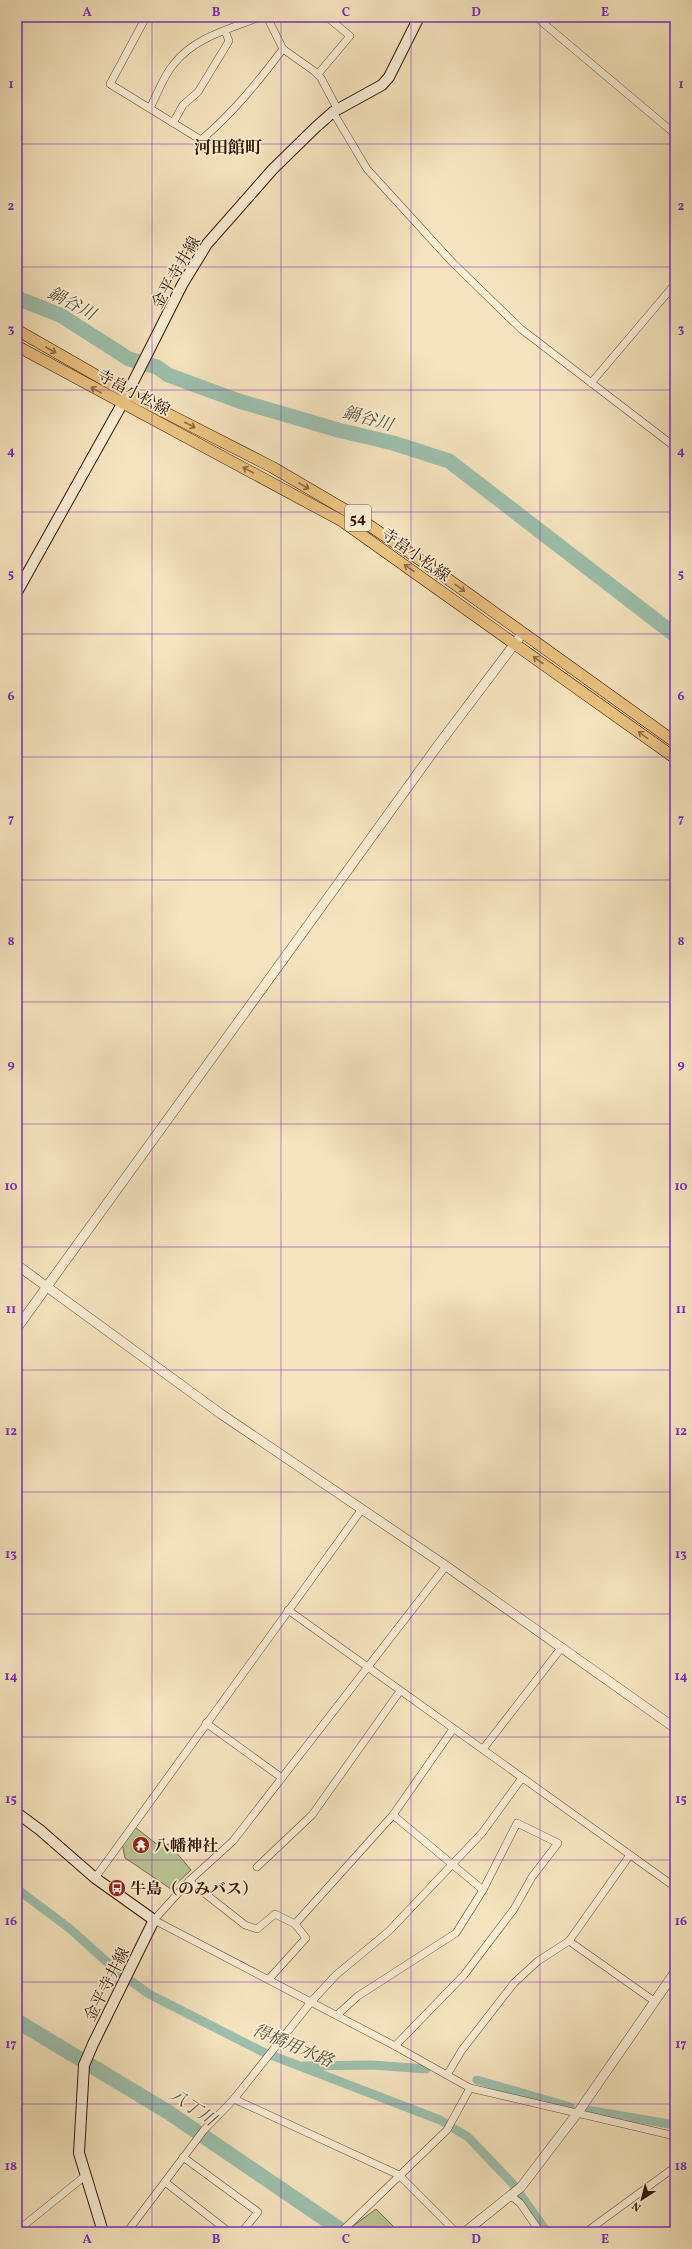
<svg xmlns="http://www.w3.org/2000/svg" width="692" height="2249" font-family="Vollkorn,'Noto Serif JP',serif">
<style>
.green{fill:#bac594;stroke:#786e4c}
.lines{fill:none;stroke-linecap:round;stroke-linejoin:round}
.canal{stroke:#9dbfac;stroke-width:9}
.river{stroke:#9dbfac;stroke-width:15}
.minor-casing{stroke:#664a34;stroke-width:8}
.tertiary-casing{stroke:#664a34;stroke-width:10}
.secondary-casing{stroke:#371605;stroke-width:12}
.primary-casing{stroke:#371605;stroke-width:12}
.minor{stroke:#f8edd5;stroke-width:7}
.tertiary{stroke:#f8edd5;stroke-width:9}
.secondary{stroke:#f8edd5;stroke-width:10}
.primary{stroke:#eac280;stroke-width:11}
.oneway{stroke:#906c42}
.grid{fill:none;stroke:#7b2cbf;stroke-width:1;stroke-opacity:0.55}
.labels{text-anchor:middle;stroke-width:3.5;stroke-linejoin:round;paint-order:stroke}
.shield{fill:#f8edd5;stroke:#715643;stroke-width:1}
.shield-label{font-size:15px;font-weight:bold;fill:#371605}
.street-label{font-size:16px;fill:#371605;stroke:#f8edd5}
.poi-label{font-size:16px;font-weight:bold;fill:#371605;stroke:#f8edd5;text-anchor:start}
.neighbourhood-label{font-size:17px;font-weight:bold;fill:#371605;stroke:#f8edd5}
.water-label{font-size:17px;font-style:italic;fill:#5b513f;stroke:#f8edd5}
.neatline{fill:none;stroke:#7b2cbf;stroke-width:1.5}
.grid-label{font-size:13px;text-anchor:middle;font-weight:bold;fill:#7b2cbf}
</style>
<rect width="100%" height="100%" fill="#f5e4bf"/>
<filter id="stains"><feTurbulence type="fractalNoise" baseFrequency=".005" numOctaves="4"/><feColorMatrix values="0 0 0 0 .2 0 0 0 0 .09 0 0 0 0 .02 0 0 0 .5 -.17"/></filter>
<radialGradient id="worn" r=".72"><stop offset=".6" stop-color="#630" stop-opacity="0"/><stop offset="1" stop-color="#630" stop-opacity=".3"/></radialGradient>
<g class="green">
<path d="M 135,1827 L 159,1846 L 169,1844 L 191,1870 L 171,1889 L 125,1858 L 122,1843 Z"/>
<path d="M 376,2209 L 399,2232 L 353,2232 L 349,2229 Z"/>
</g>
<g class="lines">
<g class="canal">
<path d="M 17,1889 L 69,1928 L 117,1971 L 149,1994 L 263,2052 L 440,2120 L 468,2137 L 512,2183 L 547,2232"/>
<path d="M 304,2066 L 372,2065 L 426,2069"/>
<path d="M 477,2080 L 570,2107"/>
<path d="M 587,2110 L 675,2125"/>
</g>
<g class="river">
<path d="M 17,298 L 60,315 L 129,359 L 157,367 L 168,375 L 239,401 L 338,430 L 393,443 L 449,461 L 675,635"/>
<path d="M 17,2021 L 168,2112 L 344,2232"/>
</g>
<defs>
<g id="minor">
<path d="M 146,17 L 110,84 L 201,140 C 233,113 258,82 283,49"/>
<path d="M 267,17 L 283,49 L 314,71 L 321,78 L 338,110"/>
<path d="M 536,17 L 675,134"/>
<path d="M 318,74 L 350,36 L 327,17"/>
<path d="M 150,108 C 157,95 163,77 173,65 C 194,37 230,29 260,17"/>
<path d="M 333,112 L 367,169 L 452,262 L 521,329 L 675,447"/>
<path d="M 173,123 L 183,105 L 198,92 L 229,41 L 225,31"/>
<path d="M 591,383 L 675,284"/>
<path d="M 446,1566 L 233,1841 L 189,1881 L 154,1920 L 395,2046 L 470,2088 L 675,2136"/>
<path d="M 288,1610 L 675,1887"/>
<path d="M 206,1723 L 282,1778"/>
<path d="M 483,1749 L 562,1647"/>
<path d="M 393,1815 L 483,1890"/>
<path d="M 257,1867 L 312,1815 L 400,1691"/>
<path d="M 95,1878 L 362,1509"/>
<path d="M 189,1881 L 245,1925 L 257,1929 L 275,1914 L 295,1924"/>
<path d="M 569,1941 L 654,2001"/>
<path d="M 269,1979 L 306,1938 L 295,1924 L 393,1815 L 453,1729"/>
<path d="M 337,2015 L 358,1996 L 456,1933 L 483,1890 L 517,1823 L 558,1843 L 532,1877 L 514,1909 L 464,1975 L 395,2046"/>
<path d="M 447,2075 L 462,2050 L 514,1983 L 538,1961 L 569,1941 L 630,1855"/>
<path d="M 234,2099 L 399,2175 L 456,2232"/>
<path d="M 183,2157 L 258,2212 L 242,2232"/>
<path d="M 165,2182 L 229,2232"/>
<path d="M 511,2196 L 520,2203 L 540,2232"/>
<path d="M 17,2231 L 85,2176"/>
<path d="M 127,2232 L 204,2130 L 234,2099 L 311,2002 L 336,1975 L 389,1931 L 482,1833 L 522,1778"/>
<path d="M 341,2232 L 447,2130 L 470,2088"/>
<path d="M 586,2232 L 675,2167"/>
</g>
<g id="tertiary">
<path d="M 17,1265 L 221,1414 L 446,1566 L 675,1728"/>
<path d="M 17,1328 L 436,748 L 522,634"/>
<path d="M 465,2232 L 521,2187 L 579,2111 L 675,1972"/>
</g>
<g id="secondary">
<path d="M 17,592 L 122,404 L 182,285 L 207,244 L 273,169 L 316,127 L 333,112 L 382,85 L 389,77 L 419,17"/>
<path d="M 17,1813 L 40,1830 L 95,1878 L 154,1920 L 93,2044 L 84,2065 L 79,2153 L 103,2232"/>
</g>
<g id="primary">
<path d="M 17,330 L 127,393 L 272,467 L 354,515 L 438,572 L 675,742"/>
<path d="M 17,346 L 342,521 L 675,758"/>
</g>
</defs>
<use href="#minor" class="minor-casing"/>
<use href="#tertiary" class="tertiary-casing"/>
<use href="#secondary" class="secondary-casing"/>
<use href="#primary" class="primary-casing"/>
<use href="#minor" class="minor"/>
<use href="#tertiary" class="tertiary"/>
<use href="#secondary" class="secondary"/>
<use href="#primary" class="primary"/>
</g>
<defs><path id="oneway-shaft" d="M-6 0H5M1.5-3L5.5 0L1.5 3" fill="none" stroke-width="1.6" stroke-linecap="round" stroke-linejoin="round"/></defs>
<g class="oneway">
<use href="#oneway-shaft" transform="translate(51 350) rotate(30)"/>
<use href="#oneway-shaft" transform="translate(96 390) rotate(-151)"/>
<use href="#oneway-shaft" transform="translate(190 425) rotate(27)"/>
<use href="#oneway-shaft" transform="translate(248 470) rotate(-152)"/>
<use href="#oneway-shaft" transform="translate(304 486) rotate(30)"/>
<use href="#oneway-shaft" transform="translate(409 568) rotate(-145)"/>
<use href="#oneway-shaft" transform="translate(460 588) rotate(36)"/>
<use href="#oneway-shaft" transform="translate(538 660) rotate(-144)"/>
<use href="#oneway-shaft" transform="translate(643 735) rotate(-144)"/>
</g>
<path class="grid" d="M 152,17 L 152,2232M 281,17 L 281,2232M 411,17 L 411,2232M 540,17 L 540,2232M 17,144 L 675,144M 17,267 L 675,267M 17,390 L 675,390M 17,512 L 675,512M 17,634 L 675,634M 17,757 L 675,757M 17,880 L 675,880M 17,1002 L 675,1002M 17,1124 L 675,1124M 17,1247 L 675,1247M 17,1370 L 675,1370M 17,1492 L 675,1492M 17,1614 L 675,1614M 17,1737 L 675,1737M 17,1860 L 675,1860M 17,1982 L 675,1982M 17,2104 L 675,2104"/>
<defs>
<symbol id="temple-disc" viewBox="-11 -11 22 22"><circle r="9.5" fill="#8f2418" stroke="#f8edd5"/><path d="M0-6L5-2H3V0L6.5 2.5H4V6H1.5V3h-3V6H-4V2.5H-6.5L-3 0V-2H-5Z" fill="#fff"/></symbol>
<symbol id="bus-disc" viewBox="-11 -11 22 22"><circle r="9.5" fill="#8f2418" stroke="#f8edd5"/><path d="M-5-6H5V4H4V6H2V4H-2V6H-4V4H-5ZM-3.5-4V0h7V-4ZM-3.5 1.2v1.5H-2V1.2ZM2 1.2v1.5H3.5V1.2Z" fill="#fff"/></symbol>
</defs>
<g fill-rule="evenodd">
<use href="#temple-disc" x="131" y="1835" width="20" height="20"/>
<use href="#bus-disc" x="107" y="1878" width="20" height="20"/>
</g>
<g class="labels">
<rect class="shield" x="345" y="505" width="26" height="26" rx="3"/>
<g class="shield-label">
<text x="358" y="523">54</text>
</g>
<g class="street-label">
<text transform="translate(175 272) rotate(-60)" y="6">金平寺井線</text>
<text transform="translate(134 392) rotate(28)" y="6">寺畠小松線</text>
<text transform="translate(416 554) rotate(35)" y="6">寺畠小松線</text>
<text transform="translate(106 1984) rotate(-63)" y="6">金平寺井線</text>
</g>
<g class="poi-label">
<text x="154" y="1851">八幡神社</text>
<text x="130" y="1894">牛島（のみバス）</text>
</g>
<g class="neighbourhood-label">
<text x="228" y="153">河田館町</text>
</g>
<g class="water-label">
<text transform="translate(72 303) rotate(28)" y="6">鍋谷川</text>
<text transform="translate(368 418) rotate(16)" y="6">鍋谷川</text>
<text transform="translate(293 2045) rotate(23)" y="6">得橋用水路</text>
<text transform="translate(193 2107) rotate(34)" y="6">八丁川</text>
</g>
</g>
<rect width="692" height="2249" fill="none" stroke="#f5e4bf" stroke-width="44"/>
<g transform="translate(642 2199) rotate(216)" stroke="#f8edd5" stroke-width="3" paint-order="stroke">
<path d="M0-3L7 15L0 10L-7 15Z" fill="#371605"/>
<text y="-6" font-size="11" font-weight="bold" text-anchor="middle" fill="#371605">N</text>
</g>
<rect x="22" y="22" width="648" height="2205" class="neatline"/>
<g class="grid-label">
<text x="87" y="16">A</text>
<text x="216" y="16">B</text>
<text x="346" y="16">C</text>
<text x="476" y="16">D</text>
<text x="605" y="16">E</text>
<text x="11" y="88">1</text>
<text x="681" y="88">1</text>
<text x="11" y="210">2</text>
<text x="681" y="210">2</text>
<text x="11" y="333">3</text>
<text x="681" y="333">3</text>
<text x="11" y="455">4</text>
<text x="681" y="455">4</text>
<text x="11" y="578">5</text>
<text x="681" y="578">5</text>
<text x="11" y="700">6</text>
<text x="681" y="700">6</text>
<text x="11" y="823">7</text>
<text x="681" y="823">7</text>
<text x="11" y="945">8</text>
<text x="681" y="945">8</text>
<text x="11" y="1068">9</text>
<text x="681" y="1068">9</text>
<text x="11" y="1190">10</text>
<text x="681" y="1190">10</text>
<text x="11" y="1313">11</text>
<text x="681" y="1313">11</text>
<text x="11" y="1435">12</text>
<text x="681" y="1435">12</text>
<text x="11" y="1558">13</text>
<text x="681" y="1558">13</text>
<text x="11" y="1680">14</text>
<text x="681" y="1680">14</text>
<text x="11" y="1803">15</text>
<text x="681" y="1803">15</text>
<text x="11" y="1925">16</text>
<text x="681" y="1925">16</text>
<text x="11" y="2048">17</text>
<text x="681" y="2048">17</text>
<text x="11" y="2170">18</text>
<text x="681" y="2170">18</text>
<text x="87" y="2243">A</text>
<text x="216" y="2243">B</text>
<text x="346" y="2243">C</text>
<text x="476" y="2243">D</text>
<text x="605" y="2243">E</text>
</g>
<rect width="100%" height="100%" filter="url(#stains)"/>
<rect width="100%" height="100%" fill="url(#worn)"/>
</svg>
